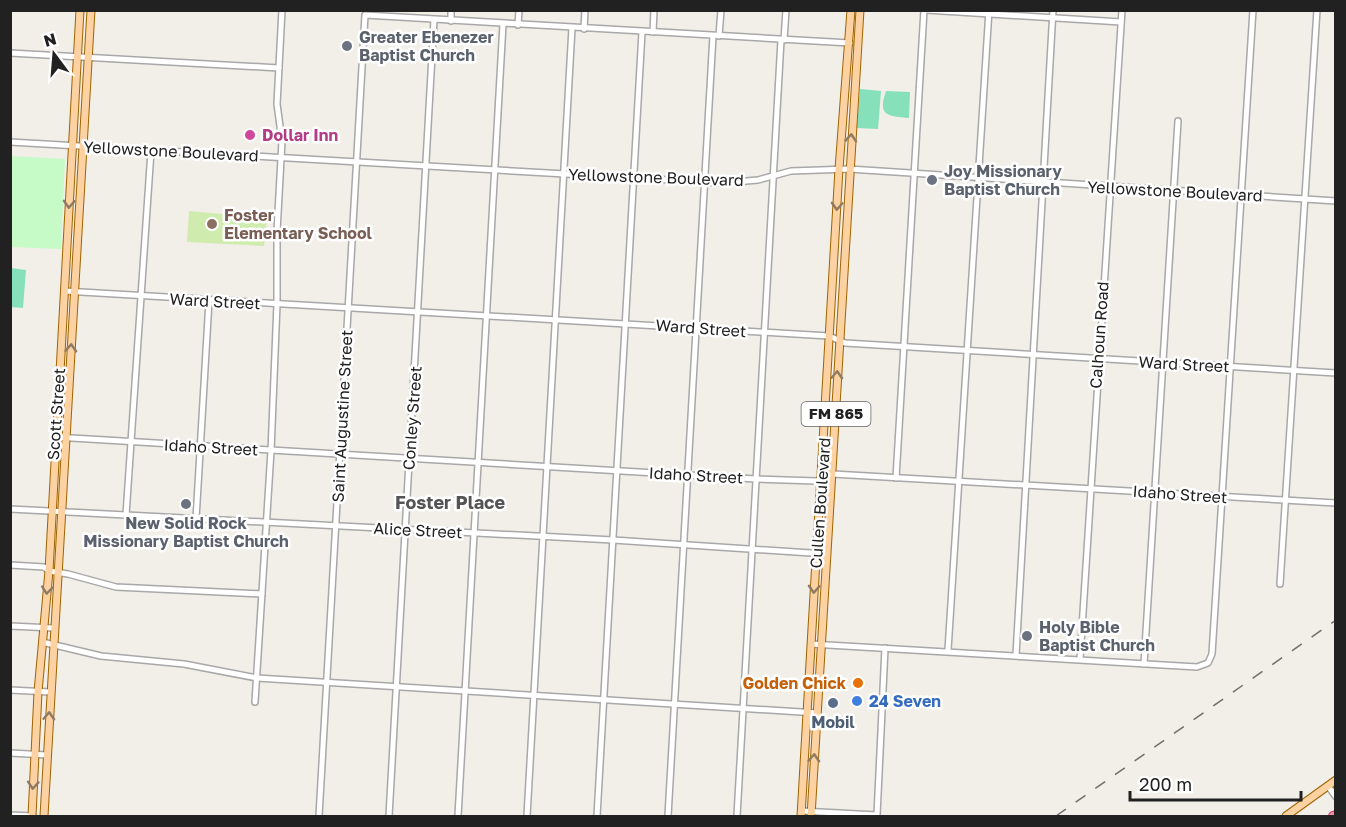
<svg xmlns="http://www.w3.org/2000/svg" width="1346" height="827" font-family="'Golos Text',sans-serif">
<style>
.grass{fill:#cfecae}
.park{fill:#c6fbc8}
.pitch{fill:#86e1ba}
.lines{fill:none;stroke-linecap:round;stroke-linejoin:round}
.minor-casing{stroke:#a8a8a8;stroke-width:8}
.major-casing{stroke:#9f6400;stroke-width:9}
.highway-casing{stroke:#de276d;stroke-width:10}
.minor{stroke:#fff;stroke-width:5}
.major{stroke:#fdd2a2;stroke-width:7}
.highway{stroke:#e990a4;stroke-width:8}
.rail{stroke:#6f6f6f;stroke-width:1.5;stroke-dasharray:12 12;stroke-linecap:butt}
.oneway{stroke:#8f7a62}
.worship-dot{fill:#6b7280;stroke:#fff;stroke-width:2}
.hotel-dot{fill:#d1479c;stroke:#fff;stroke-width:2}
.education-dot{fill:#8d6e63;stroke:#fff;stroke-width:2}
.food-dot{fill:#e8710a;stroke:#fff;stroke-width:2}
.shop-dot{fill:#3f7fe0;stroke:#fff;stroke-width:2}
.service-dot{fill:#5c6f8a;stroke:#fff;stroke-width:2}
.labels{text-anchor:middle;stroke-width:5;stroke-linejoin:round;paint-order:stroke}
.shield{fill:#fff;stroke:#646464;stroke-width:1.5}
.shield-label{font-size:15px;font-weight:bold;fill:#212121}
.worship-label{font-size:16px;font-weight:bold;fill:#5b616d;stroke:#fff;text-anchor:start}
.hotel-label{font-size:16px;font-weight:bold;fill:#b23c85;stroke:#fff;text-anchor:start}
.street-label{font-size:16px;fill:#212121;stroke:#fff}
.education-label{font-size:16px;font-weight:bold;fill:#785e54;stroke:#fff;text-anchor:start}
.food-label{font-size:16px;font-weight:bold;fill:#c56008;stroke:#fff;text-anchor:end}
.shop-label{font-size:16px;font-weight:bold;fill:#366cbe;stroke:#fff;text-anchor:start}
.service-label{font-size:16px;font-weight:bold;fill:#4e5e75;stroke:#fff}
.neighbourhood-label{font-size:18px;font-weight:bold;fill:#545454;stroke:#fff}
</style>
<rect width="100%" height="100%" fill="#f2eee8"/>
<path class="grass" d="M 189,211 L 267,218 L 264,246 L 187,242 Z"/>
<path class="park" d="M 10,156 L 65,159 L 61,249 L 11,247 Z"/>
<g class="pitch">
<path d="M 860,89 L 881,91 L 878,129 L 857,128 Z"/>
<path d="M 886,91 L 910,92 L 909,118 C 888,116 877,116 886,91 Z"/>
<path d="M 11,268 L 26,270 L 23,308 L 11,307 Z"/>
</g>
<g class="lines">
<defs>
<g id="minor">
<path d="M 926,10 L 1121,22"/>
<path d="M 451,21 L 451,10"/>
<path d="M 518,25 L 519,10"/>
<path d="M 584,29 L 585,10"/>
<path d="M 653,32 L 654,10"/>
<path d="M 719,36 L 721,10"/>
<path d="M 784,40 L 786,10"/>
<path d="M 10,53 L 279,68"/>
<path d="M 10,142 L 723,183 L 758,180 L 791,171 L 849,169 L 1336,201"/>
<path d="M 64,291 L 829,336 L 845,343 L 1336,373"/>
<path d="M 55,437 L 756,479 L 816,481 L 833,474 L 1336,503"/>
<path d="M 896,478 L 924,10"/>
<path d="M 10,509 L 613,540 L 826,554"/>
<path d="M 126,515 L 151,151"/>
<path d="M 196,519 L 209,301"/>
<path d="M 10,565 L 44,567 L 49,571 L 68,574 L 116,587 L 262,594"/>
<path d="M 1280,584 L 1317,10"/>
<path d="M 10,626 L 53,628"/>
<path d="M 42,642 L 101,656 L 184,664 L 257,678 L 817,713"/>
<path d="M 811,644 L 1197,667 L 1208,663 L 1212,654 L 1253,10"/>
<path d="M 948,650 L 989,10"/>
<path d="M 1016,655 L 1053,10"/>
<path d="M 1080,659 L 1122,10"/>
<path d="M 1144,664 L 1178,121"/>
<path d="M 10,690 L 50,692"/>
<path d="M 255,702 L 271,451 L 277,304 L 277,231 L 282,141 L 277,104 L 282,10"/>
<path d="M 10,753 L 47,755"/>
<path d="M 1328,786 L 1336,797"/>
<path d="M 801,811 L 877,815 L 885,648"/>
<path d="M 10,815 L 33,816"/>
<path d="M 319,816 L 365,15 L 850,43"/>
<path d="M 389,816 L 434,20"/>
<path d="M 458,816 L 503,24"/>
<path d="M 527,816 L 572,28"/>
<path d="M 597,816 L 642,32"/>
<path d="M 668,816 L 713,36"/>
<path d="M 737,816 L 781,40"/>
</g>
<g id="major">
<path d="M 32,816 L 38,692 L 49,571 L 80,10"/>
<path d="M 44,816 L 91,10"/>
<path d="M 801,816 L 839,169 L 851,10"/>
<path d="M 811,816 L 860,10"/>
<path d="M 1286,816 L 1336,780"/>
</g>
<path id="highway" d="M 1333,816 L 1336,815"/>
</defs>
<use href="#minor" class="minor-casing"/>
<use href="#major" class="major-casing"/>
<use href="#highway" class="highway-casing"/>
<use href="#minor" class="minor"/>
<use href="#major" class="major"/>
<use href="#highway" class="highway"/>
<path class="rail" d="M 1056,816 L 1336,620"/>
</g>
<defs><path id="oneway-chevron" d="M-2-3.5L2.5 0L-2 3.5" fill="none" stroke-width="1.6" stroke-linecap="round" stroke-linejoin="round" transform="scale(1.5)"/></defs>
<g class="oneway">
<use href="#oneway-chevron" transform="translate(851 138) rotate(-86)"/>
<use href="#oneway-chevron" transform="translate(69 204) rotate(93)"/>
<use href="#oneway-chevron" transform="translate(837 206) rotate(93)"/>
<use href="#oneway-chevron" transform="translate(71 348) rotate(-87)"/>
<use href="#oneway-chevron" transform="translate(837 375) rotate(-87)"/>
<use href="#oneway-chevron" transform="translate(814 589) rotate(93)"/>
<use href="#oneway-chevron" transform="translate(47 590) rotate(96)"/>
<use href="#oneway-chevron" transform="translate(49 716) rotate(-87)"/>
<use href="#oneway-chevron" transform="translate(814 758) rotate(-87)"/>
<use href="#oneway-chevron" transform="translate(33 785) rotate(94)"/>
</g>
<g class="worship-dot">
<circle cx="347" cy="46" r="6"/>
<circle cx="932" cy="180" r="6"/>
<circle cx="186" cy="504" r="6"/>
<circle cx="1027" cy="636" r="6"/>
</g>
<circle class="hotel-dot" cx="250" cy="135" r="6"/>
<circle class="education-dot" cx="212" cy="224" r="6"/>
<circle class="food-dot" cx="858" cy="683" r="6"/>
<circle class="shop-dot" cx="857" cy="701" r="6"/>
<circle class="service-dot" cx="833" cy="703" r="6"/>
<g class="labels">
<rect class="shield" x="801.5" y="402" width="69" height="24" rx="4.5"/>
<g class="shield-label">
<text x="836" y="419">FM 865</text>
</g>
<g class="worship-label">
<text x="359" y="43">Greater Ebenezer<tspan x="359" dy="18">Baptist Church</tspan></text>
<text x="944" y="177">Joy Missionary<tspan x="944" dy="18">Baptist Church</tspan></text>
<text x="186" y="529" text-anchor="middle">New Solid Rock<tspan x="186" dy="18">Missionary Baptist Church</tspan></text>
<text x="1039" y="633">Holy Bible<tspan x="1039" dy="18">Baptist Church</tspan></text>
</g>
<g class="hotel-label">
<text x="262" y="141">Dollar Inn</text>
</g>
<g class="street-label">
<text transform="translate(171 151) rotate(3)" y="6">Yellowstone Boulevard</text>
<text transform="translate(656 177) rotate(2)" y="6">Yellowstone Boulevard</text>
<text transform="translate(1175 191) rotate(3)" y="6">Yellowstone Boulevard</text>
<text transform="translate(215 301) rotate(3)" y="6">Ward Street</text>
<text transform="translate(701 328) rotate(4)" y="6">Ward Street</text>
<text transform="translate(1099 335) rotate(-86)" y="6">Calhoun Road</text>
<text transform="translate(1184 364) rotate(3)" y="6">Ward Street</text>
<text transform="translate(56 414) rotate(-86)" y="6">Scott Street</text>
<text transform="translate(342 416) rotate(-87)" y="6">Saint Augustine Street</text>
<text transform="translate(412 418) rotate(-86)" y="6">Conley Street</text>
<text transform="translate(211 447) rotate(3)" y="6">Idaho Street</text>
<text transform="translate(696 475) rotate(3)" y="6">Idaho Street</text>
<text transform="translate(1180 494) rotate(4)" y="6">Idaho Street</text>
<text transform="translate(820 503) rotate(-86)" y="6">Cullen Boulevard</text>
<text transform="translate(418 530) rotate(3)" y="6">Alice Street</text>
</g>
<g class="education-label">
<text x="224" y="221">Foster<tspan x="224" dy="18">Elementary School</tspan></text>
</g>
<g class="food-label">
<text x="846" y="689">Golden Chick</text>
</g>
<g class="shop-label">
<text x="869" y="707">24 Seven</text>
</g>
<g class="service-label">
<text x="833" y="728">Mobil</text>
</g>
<g class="neighbourhood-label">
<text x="450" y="509">Foster Place</text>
</g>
</g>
<rect width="1346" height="827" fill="none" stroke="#212121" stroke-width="24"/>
<g transform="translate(54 54) rotate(344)" stroke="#ffffff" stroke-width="4.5" paint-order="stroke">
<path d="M0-4.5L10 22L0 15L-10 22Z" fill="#212121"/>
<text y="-9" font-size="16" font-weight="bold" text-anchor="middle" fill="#212121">N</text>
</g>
<path d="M1130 791v9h171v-9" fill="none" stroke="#212121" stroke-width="3"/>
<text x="1139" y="791" font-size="18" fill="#212121" stroke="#ffffff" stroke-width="4.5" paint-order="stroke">200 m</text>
</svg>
